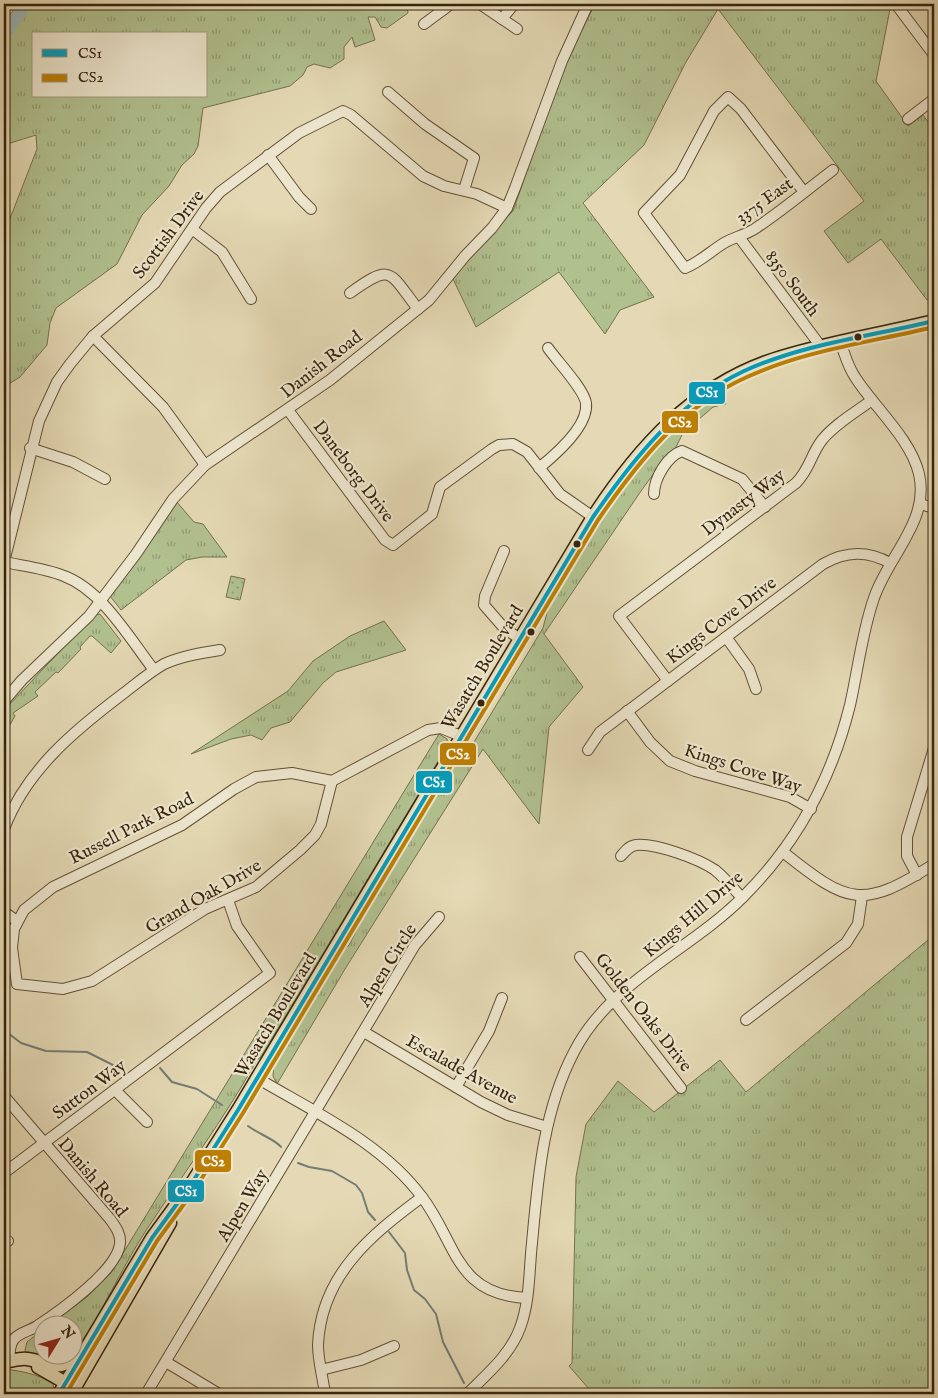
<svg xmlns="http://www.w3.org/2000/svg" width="938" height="1398" font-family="'IM FELL English',serif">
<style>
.grass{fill:url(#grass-tufts);stroke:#74724e;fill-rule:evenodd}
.park{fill:url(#park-dots);stroke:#74724e}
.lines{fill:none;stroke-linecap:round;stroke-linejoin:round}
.stream{stroke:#747c74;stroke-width:2}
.river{stroke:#9db7ba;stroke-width:12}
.minor-casing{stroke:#625136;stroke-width:12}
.major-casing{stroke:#37240c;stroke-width:15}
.minor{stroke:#ede6ce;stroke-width:10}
.major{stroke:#e4d9b4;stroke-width:12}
.bus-1-casing{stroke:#ede6ce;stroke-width:8}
.bus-2-casing{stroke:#ede6ce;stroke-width:8}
.bus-1{stroke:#069cbb;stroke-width:4}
.bus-2{stroke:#bd7f04;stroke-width:4}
.bus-dot{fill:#37240c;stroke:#ede6ce;stroke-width:2}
.labels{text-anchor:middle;stroke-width:4.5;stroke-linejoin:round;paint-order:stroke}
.street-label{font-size:18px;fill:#37240c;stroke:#ede6ce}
.line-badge{stroke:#ede6ce;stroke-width:2}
.badge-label{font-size:14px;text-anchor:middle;font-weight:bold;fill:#fff}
</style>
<defs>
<pattern id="grass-tufts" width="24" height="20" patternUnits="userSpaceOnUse" patternTransform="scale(1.25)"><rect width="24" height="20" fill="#b1c08f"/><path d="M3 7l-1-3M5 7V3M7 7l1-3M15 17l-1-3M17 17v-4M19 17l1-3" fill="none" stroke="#919c73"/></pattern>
<pattern id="park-dots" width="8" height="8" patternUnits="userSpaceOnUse" patternTransform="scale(1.25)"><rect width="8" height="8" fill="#b1c08f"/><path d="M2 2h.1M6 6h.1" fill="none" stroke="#919c73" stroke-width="1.8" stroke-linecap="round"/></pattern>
</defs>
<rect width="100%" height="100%" fill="#e4d9b4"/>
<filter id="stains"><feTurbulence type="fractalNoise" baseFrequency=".004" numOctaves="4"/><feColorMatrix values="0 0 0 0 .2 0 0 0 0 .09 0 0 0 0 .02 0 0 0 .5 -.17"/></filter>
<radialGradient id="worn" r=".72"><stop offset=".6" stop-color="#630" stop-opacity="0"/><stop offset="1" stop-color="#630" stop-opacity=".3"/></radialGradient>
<g class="grass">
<path d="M 18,4 L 407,4 L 408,13 L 387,28 L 381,27 L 375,17 L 368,17 L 375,40 L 355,47 L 352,37 L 344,47 L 344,59 L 330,68 L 314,64 L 307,67 L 303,75 L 290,86 L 203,108 L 198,146 L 194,154 L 182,165 L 169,186 L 142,215 L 117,264 L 56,308 L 50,323 L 47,345 L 20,377 L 4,387 L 4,234 L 37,149 L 36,135 L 4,145 L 4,61 L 6,57 L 4,53 L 4,22 ZM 34,34 L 206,34 L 206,96 L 34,96 Z"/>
<path d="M 595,4 L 891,4 L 876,81 L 908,126 L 923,115 L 934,130 L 934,297 L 927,300 L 881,239 L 848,263 L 824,231 L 864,201 L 718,9 L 686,62 L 644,145 L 583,203 L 654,297 L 620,310 L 605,334 L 559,272 L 476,327 L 453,279 L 473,252 L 513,211 L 563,68 Z"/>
<path d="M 717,393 L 726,404 L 713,407 L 683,433 L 675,449 L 668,454 L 641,491 L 544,634 L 583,687 L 549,727 L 539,824 L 483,749 L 345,969 L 277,1084 L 273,1076 L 274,1062 L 341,952 L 349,945 L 383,879 L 458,752 L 471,747 L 543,628 L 550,601 L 617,493 L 646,455 L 687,414 Z"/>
<path d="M 176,501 L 194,522 L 203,524 L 227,557 L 202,557 L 186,560 L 121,610 L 110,596 Z"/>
<path d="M 100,614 L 121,641 L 111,653 L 92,636 L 90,636 L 80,647 L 81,649 L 58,673 L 56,672 L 35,692 L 38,696 L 13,713 L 15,716 L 4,735 L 4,711 L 7,707 C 37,676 64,646 95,615 Z"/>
<path d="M 384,621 L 406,650 L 336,672 L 323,683 L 290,722 L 271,728 L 262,740 L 251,735 L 231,739 L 191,754 L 288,691 L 313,661 L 350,636 Z"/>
<path d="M 439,734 L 447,739 L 448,745 L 261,1057 L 257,1060 C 224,1119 184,1173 147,1229 C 120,1270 102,1315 73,1354 L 72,1326 L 48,1326 L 87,1297 L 111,1273 Z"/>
<path d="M 934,935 L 934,1394 L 589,1394 L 589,1389 L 569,1366 L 572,1363 L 576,1177 L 586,1124 L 618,1081 L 654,1112 L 720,1060 L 746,1092 Z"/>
<path d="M 42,1330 L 42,1356 L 71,1356 L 60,1362 L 27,1354 L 25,1350 L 27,1342 Z"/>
<path d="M 4,1369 C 22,1371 38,1374 53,1384 L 55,1394 L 4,1394 Z"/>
</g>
<path class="park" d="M 231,576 L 245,579 L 240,600 L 226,597 Z"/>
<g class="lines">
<g class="stream">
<path d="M 4,1030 L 21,1043 L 46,1051 L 87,1052 L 123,1070"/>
<path d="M 160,1068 L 172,1082 L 197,1089 L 222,1105"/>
<path d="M 248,1126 C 257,1133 276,1140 281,1147"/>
<path d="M 298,1163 L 309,1167 L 332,1171 L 356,1185 L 362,1193 L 368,1212 L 375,1220"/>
<path d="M 389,1232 L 405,1253 L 407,1270 L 414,1290 L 425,1299 L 436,1314 L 443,1342 L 464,1383"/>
</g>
<path class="river" d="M 4,35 L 26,4"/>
<defs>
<g id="minor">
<path d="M 480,4 L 517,29"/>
<path d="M 900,4 L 898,7 L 934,55"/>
<path d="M 502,19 L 514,4"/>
<path d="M 424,24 L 451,4"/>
<path d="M 388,92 L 425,124 L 474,158 L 464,190"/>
<path d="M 908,119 L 934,99"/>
<path d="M 268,155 L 299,197 L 311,209"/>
<path d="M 804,192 L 741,109 L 728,97 L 714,111 L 680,175 L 644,213 L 685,268 C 700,262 711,251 724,243 C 734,237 746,235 756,228 C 783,210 808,189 833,170"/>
<path d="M 192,229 L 222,252 L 251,299"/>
<path d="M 739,237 L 822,348"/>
<path d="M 350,293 C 393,262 389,272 418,309"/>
<path d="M 93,336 L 163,407 L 205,465"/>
<path d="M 288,410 L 385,540 L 393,545 L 432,514 L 440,487 L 492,449 L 499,445 L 513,444 L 527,452 L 560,494 L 593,517"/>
<path d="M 30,448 L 73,462 L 105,479"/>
<path d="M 539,468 C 555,455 589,426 586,403 C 584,389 557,361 548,348"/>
<path d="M 654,494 C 654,479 667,456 682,451 L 742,479 L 765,507"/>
<path d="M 920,504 L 934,508"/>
<path d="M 504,551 L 485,596 L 484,605 L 504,628 L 520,639"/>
<path d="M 4,562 L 39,421 L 57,382 L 70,364 L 93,336 L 155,283 L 206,208 L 220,192 L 299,133 L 343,111 L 351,115 L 423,176 L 444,186 L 477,194 L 507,208"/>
<path d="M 4,562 C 23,566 45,568 64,576 C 102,590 130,639 154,670"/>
<path d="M 726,637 L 749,669 L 756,689"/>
<path d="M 668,681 L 619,616 L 796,483 C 810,469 811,454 822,440 C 835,424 856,412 872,400"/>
<path d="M 4,701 L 22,680 L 89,616 L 136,554 L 173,499 L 205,465 L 330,380 L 429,300 L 465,256 L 492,228 L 507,208 L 515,188 L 562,61 L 588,4"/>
<path d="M 627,711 L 650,742 L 670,761 L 695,771 L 790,797 L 811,809"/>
<path d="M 588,750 L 600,732 L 823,564 C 846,551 867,550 890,563"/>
<path d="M 332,781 L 321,824 L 315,835 L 300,850 L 256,887 L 205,909 L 92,981 L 63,989 L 17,984 L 12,948 L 14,929 L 24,910 L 53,887 L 182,825 L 234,789 L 256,777 L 292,773 L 332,781 L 428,730 L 441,728 L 461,736"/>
<path d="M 4,829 C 26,770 75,730 124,693 C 137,683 150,672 164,664 C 182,656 201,653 220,650"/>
<path d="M 783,852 C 848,904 862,910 934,864"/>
<path d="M 621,856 C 625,851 629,846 636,845 C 656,843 699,859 715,870 C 725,878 734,889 742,898"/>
<path d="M 917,875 L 907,856 L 907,837 L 934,748"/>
<path d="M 4,912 L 17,921"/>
<path d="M 580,957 L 681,1088"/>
<path d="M 746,1020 L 846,943 L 858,924 L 862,896"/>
<path d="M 364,1032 L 481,1102 L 508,1115 L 547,1127"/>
<path d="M 257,1078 C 314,1112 381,1142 422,1197 C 457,1243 455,1295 527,1298"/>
<path d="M 456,1087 L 489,1031 L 502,998"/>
<path d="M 115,1090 L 147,1122"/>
<path d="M 4,1096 L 110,1219 C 115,1226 121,1234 120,1243 C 118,1270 59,1312 37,1326 C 30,1331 20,1332 14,1339 C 9,1345 10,1353 9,1361"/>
<path d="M 4,1173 L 270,973 L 237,926 L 228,900"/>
<path d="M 4,1239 L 8,1241"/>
<path d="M 166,1362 L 219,1394"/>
<path d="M 321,1370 L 361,1360 L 394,1346"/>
<path d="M 146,1394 L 415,945 L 439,917"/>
<path d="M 325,1394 C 323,1378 318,1361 318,1345 C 321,1275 371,1235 422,1197"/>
<path d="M 467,1394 C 487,1374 510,1355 520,1328 C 530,1302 529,1270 532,1243 C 538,1178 543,1111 574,1052 C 610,981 690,951 744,896 C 797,843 832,778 850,705 C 858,670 862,632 874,598 C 888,556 930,521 919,474 C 911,439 874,407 855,377 C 848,367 845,355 841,344"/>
</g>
<g id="major">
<path d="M 4,1362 C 12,1361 20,1358 27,1359 C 50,1362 62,1376 79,1350"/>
<path d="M 38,1367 L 66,1383"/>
<path d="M 59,1394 L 152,1238 L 190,1186 L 238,1110 L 593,517 C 638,448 692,387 772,360 C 823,343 882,334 934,321"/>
<path d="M 71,1394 L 170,1223"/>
</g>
</defs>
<use href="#minor" class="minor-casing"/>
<use href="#major" class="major-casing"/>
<use href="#minor" class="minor"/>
<use href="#major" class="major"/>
<defs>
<path id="bus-1" d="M 59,1394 L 152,1238 L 190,1186 L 238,1110 L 593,517 C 633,459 678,402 744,371 C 803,344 871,336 934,321"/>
<path id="bus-2" d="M 66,1394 L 157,1241 L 195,1189 L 243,1113 L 598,520 C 637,463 682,406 747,377 C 806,350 872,342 934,327"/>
</defs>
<use href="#bus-1" class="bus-1-casing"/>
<use href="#bus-2" class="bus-2-casing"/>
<use href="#bus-1" class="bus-1"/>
<use href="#bus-2" class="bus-2"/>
</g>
<g class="bus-dot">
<circle cx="858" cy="337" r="4.5"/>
<circle cx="577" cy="544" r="4.5"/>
<circle cx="531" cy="632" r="4.5"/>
<circle cx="481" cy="703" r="4.5"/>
</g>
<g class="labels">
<g class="street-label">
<text transform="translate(764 200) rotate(-35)" y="6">3375 East</text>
<text transform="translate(168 234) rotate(-53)" y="6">Scottish Drive</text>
<text transform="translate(793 283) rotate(53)" y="6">8350 South</text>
<text transform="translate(321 364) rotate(-38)" y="6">Danish Road</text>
<text transform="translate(354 471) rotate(53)" y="6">Daneborg Drive</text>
<text transform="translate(743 502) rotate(-37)" y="6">Dynasty Way</text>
<text transform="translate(721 620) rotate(-37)" y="6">Kings Cove Drive</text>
<text transform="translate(482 667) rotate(-59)" y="6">Wasatch Boulevard</text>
<text transform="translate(743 768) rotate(18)" y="6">Kings Cove Way</text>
<text transform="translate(131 828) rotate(-27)" y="6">Russell Park Road</text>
<text transform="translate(203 896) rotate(-30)" y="6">Grand Oak Drive</text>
<text transform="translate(693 914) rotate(-40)" y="6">Kings Hill Drive</text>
<text transform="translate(387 965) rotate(-58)" y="6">Alpen Circle</text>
<text transform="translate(644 1012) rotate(52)" y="6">Golden Oaks Drive</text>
<text transform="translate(275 1015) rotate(-59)" y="6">Wasatch Boulevard</text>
<text transform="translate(462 1069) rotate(29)" y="6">Escalade Avenue</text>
<text transform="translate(89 1089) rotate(-37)" y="6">Sutton Way</text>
<text transform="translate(93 1177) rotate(50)" y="6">Danish Road</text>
<text transform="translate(242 1205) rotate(-59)" y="6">Alpen Way</text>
</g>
</g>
<g class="line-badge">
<rect x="688" y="381" width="38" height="24" rx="5" fill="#069cbb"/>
<rect x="661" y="410" width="38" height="24" rx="5" fill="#bd7f04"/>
<rect x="439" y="742" width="38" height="24" rx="5" fill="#bd7f04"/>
<rect x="415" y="770" width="38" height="24" rx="5" fill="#069cbb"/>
<rect x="194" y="1149" width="38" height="24" rx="5" fill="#bd7f04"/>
<rect x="167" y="1179" width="38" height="24" rx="5" fill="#069cbb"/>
</g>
<g class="badge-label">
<text x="707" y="397">CS1</text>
<text x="680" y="427">CS2</text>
<text x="458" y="759">CS2</text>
<text x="434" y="787">CS1</text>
<text x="213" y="1166">CS2</text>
<text x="186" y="1196">CS1</text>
</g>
<rect width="938" height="1398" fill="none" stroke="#e4d9b4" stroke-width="20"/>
<rect x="5" y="5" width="928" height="1388" fill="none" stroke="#37240c" stroke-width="2.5"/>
<rect x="10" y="10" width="918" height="1378" fill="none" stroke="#37240c"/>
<rect x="32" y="32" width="175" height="65" fill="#ede6ce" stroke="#a49880"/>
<rect x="42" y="49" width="25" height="8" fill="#069cbb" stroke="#a49880"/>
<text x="78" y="58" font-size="15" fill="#37240c">CS1</text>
<rect x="42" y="74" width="25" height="8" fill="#bd7f04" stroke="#a49880"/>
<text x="78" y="82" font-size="15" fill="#37240c">CS2</text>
<g transform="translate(58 1340) rotate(53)"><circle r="24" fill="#ede6ce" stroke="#a49880"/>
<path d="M0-4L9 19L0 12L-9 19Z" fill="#8f2418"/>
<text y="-8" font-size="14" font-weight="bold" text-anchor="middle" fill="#37240c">N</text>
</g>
<rect width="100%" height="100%" filter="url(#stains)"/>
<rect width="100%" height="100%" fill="url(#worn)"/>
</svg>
